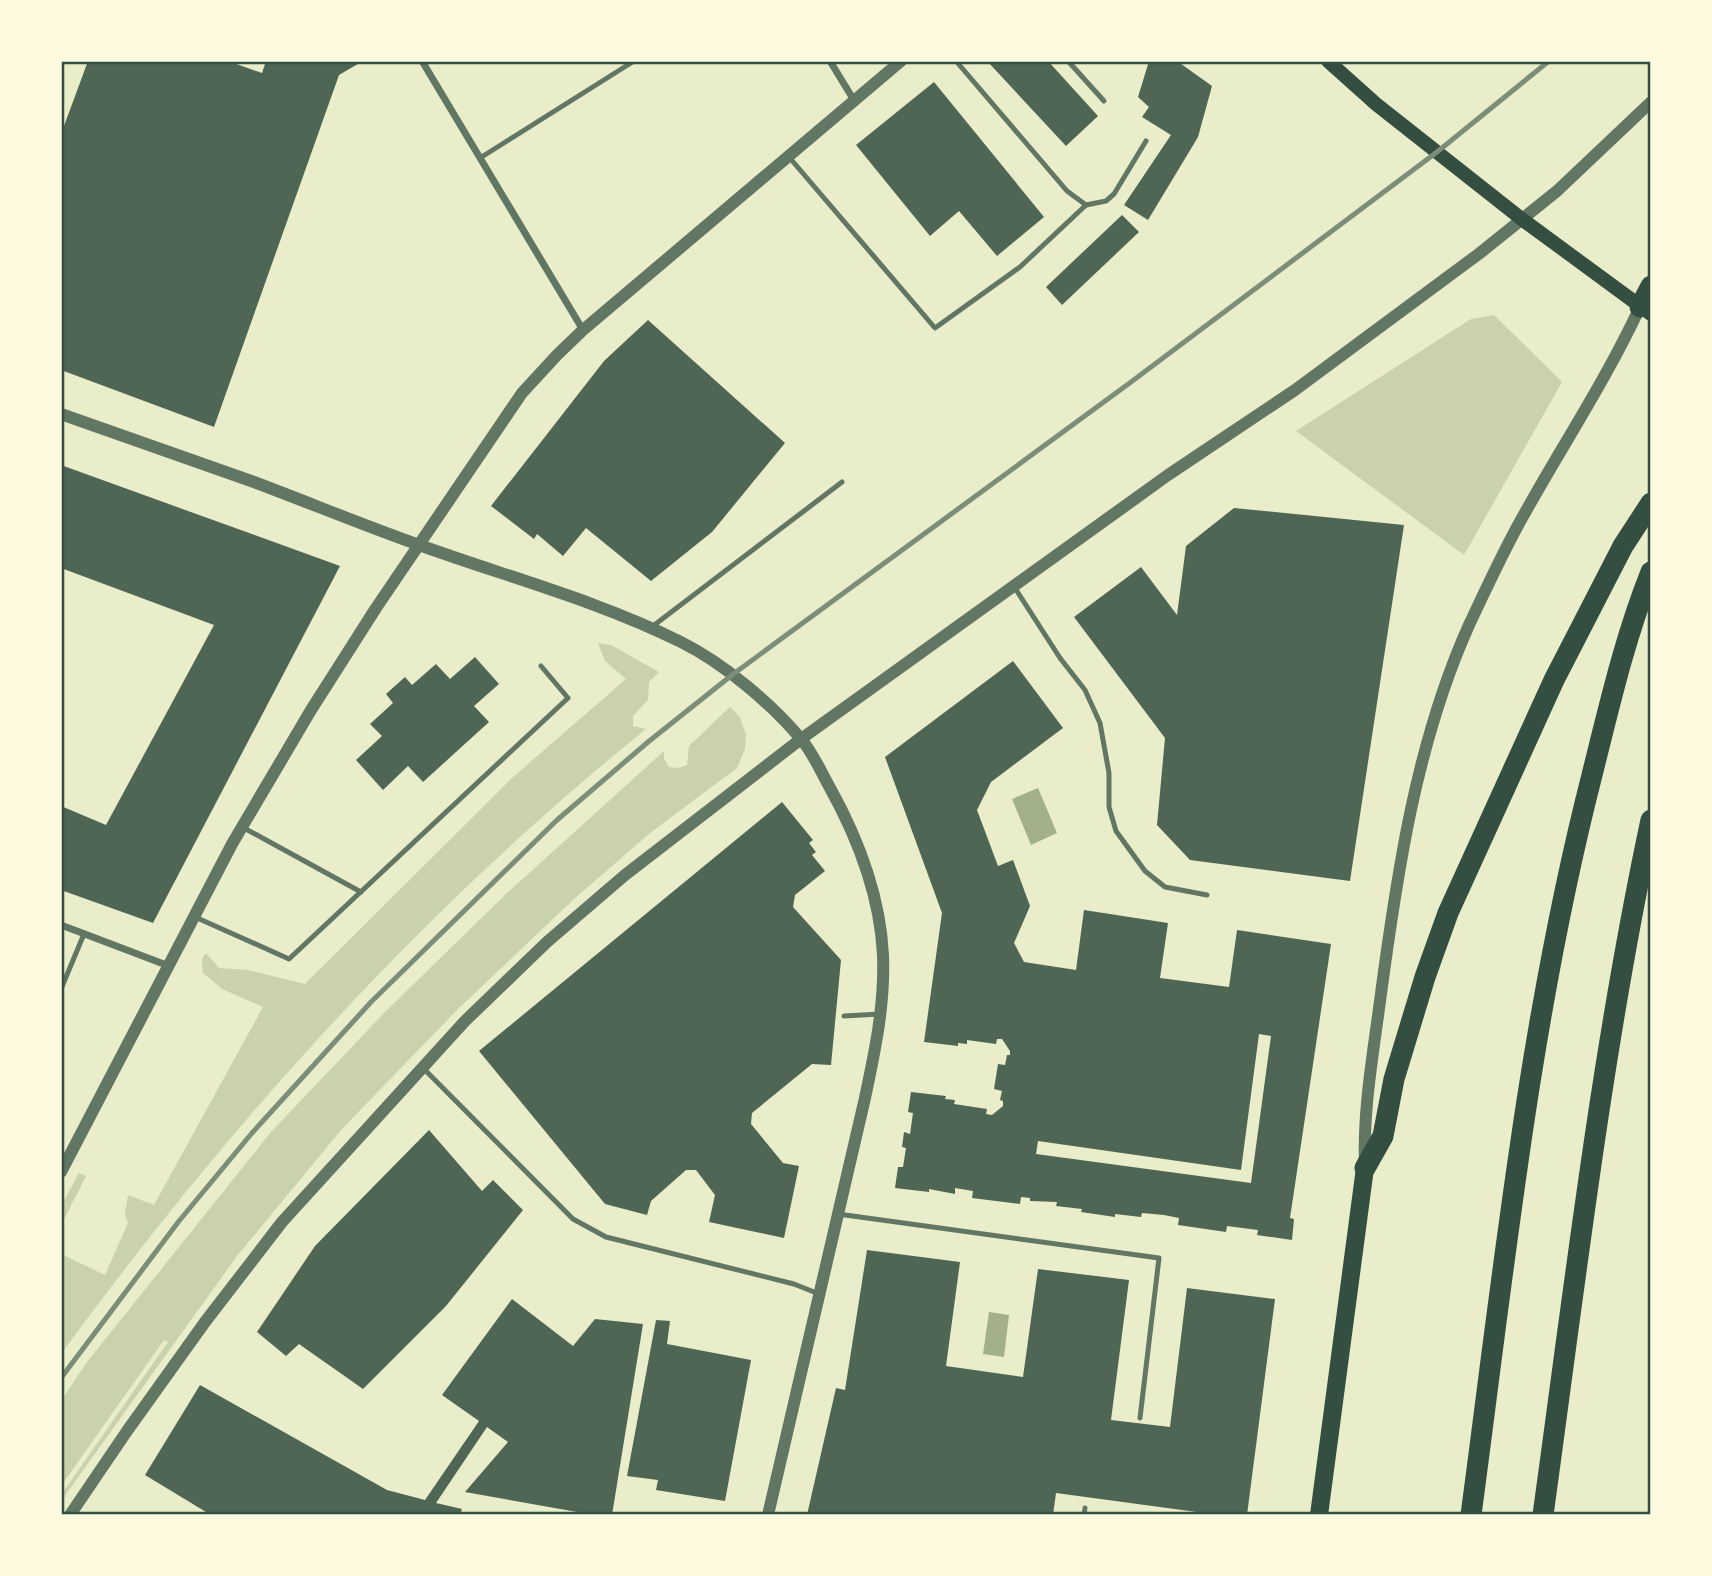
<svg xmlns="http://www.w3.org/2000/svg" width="1712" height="1576" font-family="Figtree,sans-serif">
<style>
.green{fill:#cad2ad}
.water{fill:#a3b18a}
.building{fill:#4f6655;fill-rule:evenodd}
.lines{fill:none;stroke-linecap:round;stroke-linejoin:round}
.service{stroke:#617663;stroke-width:5}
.minor{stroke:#617663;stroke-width:7}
.tertiary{stroke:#617663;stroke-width:12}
.secondary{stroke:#344e41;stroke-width:14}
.primary{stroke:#344e41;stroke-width:18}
.motorway{stroke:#344e41;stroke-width:21}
.rail{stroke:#7c8e77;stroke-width:5}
.neatline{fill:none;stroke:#344e41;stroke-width:2.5}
</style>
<rect width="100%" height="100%" fill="#e9edc9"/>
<g class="green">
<path d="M 1494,315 L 1562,382 L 1464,555 L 1296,431 L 1471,319 Z"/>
<path d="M 598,643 L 611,645 L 659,672 L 649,682 L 648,700 L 633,716 L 633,726 L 646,729 C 424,908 229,1124 61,1354 L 61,1254 L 105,1275 L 128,1223 L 125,1214 L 128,1195 L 154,1205 L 263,1007 L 222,989 L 203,973 L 202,959 L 206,953 L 219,968 L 248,970 L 305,984 L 512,778 L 626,679 L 605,661 Z"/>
<path d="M 730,707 L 740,717 L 746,735 L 745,749 L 737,768 L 650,833 L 574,899 L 458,1009 L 341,1130 L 237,1256 L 61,1501 L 61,1495 L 168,1342 L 164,1340 L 61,1486 L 61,1401 L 87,1362 L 271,1132 L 385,1012 L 505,895 L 664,751 L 664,759 L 669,767 L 678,768 L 687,765 L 689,746 Z"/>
<path d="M 79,1173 L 86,1176 L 61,1225 L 61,1206 Z"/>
</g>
<g class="water">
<path d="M 1038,788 L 1057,833 L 1031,845 L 1012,799 Z"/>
<path d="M 989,1312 L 1009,1315 L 1004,1357 L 983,1354 Z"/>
</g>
<g class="building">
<path d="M 88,61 L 228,61 L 262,73 L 266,61 L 363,61 L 339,75 L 214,427 L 61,370 L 61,134 Z"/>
<path d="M 987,61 L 1048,61 L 1098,116 L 1066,146 Z"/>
<path d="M 1149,61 L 1177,61 L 1212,86 L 1198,137 L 1148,220 L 1124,205 L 1171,135 L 1142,117 L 1149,107 L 1138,97 Z"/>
<path d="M 934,82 L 1044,217 L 997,256 L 959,211 L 930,236 L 856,145 Z"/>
<path d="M 1122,215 L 1139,232 L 1062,305 L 1046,287 Z"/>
<path d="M 648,320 L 785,443 L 712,532 L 651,581 L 586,528 L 563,556 L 537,534 L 534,539 L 491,506 L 604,361 Z"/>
<path d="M 61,465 L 340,566 L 153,923 L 61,890 L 61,806 L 106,825 L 214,625 L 61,568 Z"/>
<path d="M 1234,508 L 1404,525 L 1350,881 L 1190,860 L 1157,825 L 1165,738 L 1074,617 L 1141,567 L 1177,615 L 1186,546 Z"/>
<path d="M 475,657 L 499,684 L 474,706 L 489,722 L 423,782 L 408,766 L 383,790 L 356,760 L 382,736 L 370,724 L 393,703 L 386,694 L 405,677 L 412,685 L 436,664 L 450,679 Z"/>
<path d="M 1013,661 L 1063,728 L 991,782 L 977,810 L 998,866 L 1013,860 L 1030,906 L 1014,943 L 1024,962 L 1076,970 L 1084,910 L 1168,923 L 1160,978 L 1229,987 L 1237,930 L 1331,944 L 1290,1218 L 1294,1219 L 1292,1240 L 1257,1235 L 1258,1230 L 1227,1226 L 1226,1232 L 1178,1225 L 1179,1218 L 1164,1215 L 1142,1213 L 1141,1217 L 1115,1214 L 1115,1217 L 1081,1212 L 1082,1209 L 1056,1206 L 1057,1202 L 1030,1201 L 1030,1198 L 1021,1197 L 1020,1204 L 972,1198 L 973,1191 L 955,1188 L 955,1194 L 929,1189 L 929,1192 L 895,1188 L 898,1167 L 903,1167 L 906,1148 L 902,1147 L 904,1132 L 910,1134 L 913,1113 L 908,1112 L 911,1092 L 946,1096 L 945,1099 L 955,1100 L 954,1104 L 987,1109 L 986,1114 L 992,1115 L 1003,1106 L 1003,1101 L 1000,1100 L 1002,1091 L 994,1089 L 998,1064 L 1005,1065 L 1007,1055 L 1010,1055 L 1010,1051 L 1002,1039 L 997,1039 L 996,1044 L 967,1040 L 967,1044 L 958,1043 L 958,1046 L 924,1042 L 942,913 L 885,757 ZM 1259,1034 L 1271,1036 L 1251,1183 L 1036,1154 L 1038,1141 L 1241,1170 Z"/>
<path d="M 782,802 L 813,840 L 809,843 L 816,852 L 812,855 L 825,871 L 795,895 L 793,907 L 841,960 L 831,1065 L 812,1064 L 752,1113 L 751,1124 L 783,1163 L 799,1166 L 784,1238 L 709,1222 L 715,1195 L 696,1170 L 686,1170 L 651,1201 L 647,1215 L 605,1204 L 479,1051 Z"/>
<path d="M 429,1130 L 482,1191 L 493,1180 L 523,1210 L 446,1306 L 363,1389 L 299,1344 L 286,1356 L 257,1332 L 315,1246 Z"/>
<path d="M 867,1250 L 960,1262 L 946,1366 L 1023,1377 L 1038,1269 L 1129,1280 L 1111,1420 L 1170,1427 L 1187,1288 L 1275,1299 L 1247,1515 L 1219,1515 L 1056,1493 L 1053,1515 L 807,1515 L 836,1388 L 845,1390 Z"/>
<path d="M 512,1299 L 573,1346 L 595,1319 L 643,1324 L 612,1515 L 594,1515 L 465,1492 L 508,1442 L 487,1427 L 436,1503 L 462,1509 L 460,1515 L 211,1515 L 145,1475 L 200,1385 L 387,1490 L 425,1500 L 479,1421 L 442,1395 Z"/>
<path d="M 656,1320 L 670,1321 L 667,1344 L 751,1360 L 725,1501 L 656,1490 L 658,1480 L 627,1476 Z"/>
</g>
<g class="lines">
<g class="service">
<path d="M 956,61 L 1067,191 L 1086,205 L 1106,201 L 1114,194 L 1146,141"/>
<path d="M 1068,61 L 1104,101"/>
<path d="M 789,157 L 935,328 L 1020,267 L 1086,205"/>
<path d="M 480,158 L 634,61"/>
<path d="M 1015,588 L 1060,658 L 1085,690 L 1100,723 L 1109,773 L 1109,807 L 1116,831 L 1145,871 L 1165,887 L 1207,895"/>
<path d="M 653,626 L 842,482"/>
<path d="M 244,828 L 361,892"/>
<path d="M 195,917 L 289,959 L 568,698 L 541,666"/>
<path d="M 61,989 L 84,934"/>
<path d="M 844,1016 L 880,1014"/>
<path d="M 424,1069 L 573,1219 L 606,1237 L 794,1284 L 819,1294"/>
<path d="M 838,1214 L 1159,1258 L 1140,1418"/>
<path d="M 1084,1515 L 1085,1508"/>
</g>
<g class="minor">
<path d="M 422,61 L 583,330"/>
<path d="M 830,61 L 855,102"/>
<path d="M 61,925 L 169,966"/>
</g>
<g class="tertiary">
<path d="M 61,414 C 125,437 190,459 254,482 C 310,503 365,526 422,546 C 508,577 599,601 681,642 C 723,663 771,703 801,739 C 813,753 820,770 829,786 C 858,838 880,894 883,955 C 885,1004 875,1051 865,1098 L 768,1515"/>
<path d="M 1365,1164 C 1363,1109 1373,1055 1380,1001 C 1397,873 1416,743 1469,625 C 1487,587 1505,547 1526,511 C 1564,443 1607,378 1640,307"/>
<path d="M 61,1172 L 232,844 L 311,710 L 376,608 L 522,393 L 557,355 L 583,330 L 901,61"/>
<path d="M 70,1515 L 127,1431 L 205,1322 L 282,1222 L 465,1021 L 547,942 L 625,875 L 801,739 L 1168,475 L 1295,390 L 1480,253 L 1557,191 L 1651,102"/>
</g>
<path class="secondary" d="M 1328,61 L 1376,104 L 1523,220 L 1651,314"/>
<path class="primary" d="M 1319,1515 L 1365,1168"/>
<g class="motorway">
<path d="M 1640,307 L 1651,286"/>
<path d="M 1365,1168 L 1383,1136 L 1394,1079 L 1425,977 L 1448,913 L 1554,680 L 1623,546 L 1651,503"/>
<path d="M 1471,1515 C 1504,1267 1530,1017 1592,775 C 1609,707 1625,637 1651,572"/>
<path d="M 1543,1515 C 1575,1283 1602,1050 1651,820"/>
</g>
<path class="rail" d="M 61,1378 L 179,1221 L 252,1133 L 371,1002 L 557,820 L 648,742 L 732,675 L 1131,382 L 1437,152 L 1549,61"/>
</g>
<rect width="1712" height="1576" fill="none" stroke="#fefae0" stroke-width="126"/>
<rect x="63" y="63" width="1586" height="1450" class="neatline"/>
</svg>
